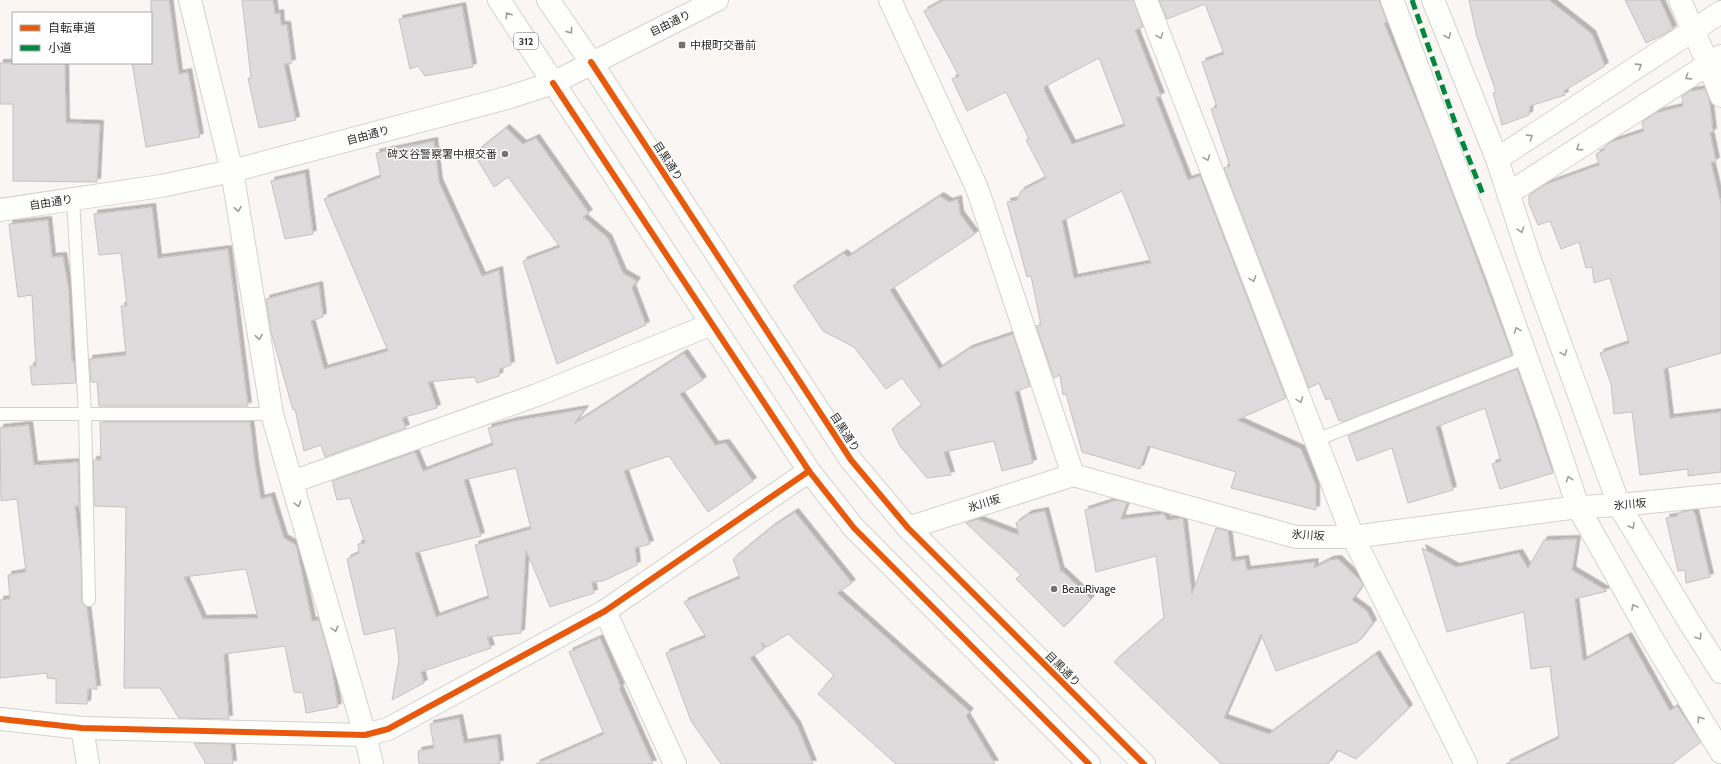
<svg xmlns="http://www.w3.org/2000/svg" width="1721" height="764" font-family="Cabin,'Noto Sans JP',sans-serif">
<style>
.building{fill:#dddbdb;stroke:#c4c2c2;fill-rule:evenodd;filter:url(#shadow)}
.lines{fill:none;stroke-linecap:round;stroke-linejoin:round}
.service-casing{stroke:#d4d2d0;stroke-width:14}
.minor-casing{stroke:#d4d2d0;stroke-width:24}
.secondary-casing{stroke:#d4d2d0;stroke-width:24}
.primary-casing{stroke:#d4d2d0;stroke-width:24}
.service{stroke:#fefefd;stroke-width:12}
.minor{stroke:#fefefd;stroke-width:22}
.secondary{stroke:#fefefd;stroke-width:22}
.primary{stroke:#fefefd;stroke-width:22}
.quiet{stroke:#00873e;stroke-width:5;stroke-dasharray:10 5;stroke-linecap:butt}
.cycleway-casing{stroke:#fff;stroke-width:8}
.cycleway{stroke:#e8590c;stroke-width:6}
.oneway{stroke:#a09f9e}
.poi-dot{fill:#747271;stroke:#fff;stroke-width:1.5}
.labels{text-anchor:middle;stroke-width:3;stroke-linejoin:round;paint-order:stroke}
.shield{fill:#fff;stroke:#6c6b6a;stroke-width:1}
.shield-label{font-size:10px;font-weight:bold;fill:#2d2b2a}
.street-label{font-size:11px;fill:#2d2b2a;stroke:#fff}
.poi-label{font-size:11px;fill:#2d2b2a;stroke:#fff;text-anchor:start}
</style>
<defs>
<filter id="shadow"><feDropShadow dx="3.5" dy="-3.5" stdDeviation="0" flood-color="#0004"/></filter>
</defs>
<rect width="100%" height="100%" fill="#f9f6f4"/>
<g class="building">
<path d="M 151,0 L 169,0 L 179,74 L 188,72 L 200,137 L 146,147 L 132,63 L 151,63 Z"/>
<path d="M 242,0 L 273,0 L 275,14 L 280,13 L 281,25 L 287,25 L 292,63 L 284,64 L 296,120 L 259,128 L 248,78 L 251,78 Z"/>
<path d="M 944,0 L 1134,0 L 1143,27 L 1135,30 L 1161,96 L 1156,98 L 1188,180 L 1200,176 L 1286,398 L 1237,420 L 1301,449 L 1316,485 L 1316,510 L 1231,488 L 1236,472 L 1148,446 L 1140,469 L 1082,452 L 1066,394 L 1063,395 L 1060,375 L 1054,378 L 1036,326 L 1041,325 L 1031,276 L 1027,277 L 1007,202 L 1017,200 L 1021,191 L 1046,178 L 1026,140 L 1029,139 L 1006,92 L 967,111 L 952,79 L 959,76 L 924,11 ZM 1099,58 L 1125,126 L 1072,144 L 1044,90 L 1045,90 L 1044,87 ZM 1122,191 L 1151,263 L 1074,278 L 1062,221 Z"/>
<path d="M 1159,0 L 1379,0 L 1387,22 L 1384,23 L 1433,141 L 1512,355 L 1343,422 L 1342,420 L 1339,421 L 1330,398 L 1326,400 L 1319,383 L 1309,388 L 1224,168 L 1230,166 L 1211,109 L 1217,107 L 1202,62 L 1224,54 L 1205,4 L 1167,19 Z"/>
<path d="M 1469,0 L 1549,0 L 1592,34 L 1605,66 L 1564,91 L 1565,95 L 1530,106 L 1529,115 L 1502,125 L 1493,93 L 1496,92 L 1477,37 Z"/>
<path d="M 1625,0 L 1660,0 L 1673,29 L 1661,36 L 1646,43 Z"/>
<path d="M 462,6 L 473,67 L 425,76 L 418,66 L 410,69 L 399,19 Z"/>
<path d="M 0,63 L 65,63 L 66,123 L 100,124 L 97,182 L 13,181 L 13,104 L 0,104 Z"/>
<path d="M 1705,89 L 1709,98 L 1713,132 L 1710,133 L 1716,161 L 1711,163 L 1721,204 L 1721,353 L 1664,369 L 1670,418 L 1721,412 L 1721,472 L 1688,476 L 1688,469 L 1640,475 L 1632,412 L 1614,414 L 1611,384 L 1600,353 L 1629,343 L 1610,278 L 1594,283 L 1592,267 L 1586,268 L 1579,242 L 1561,249 L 1550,221 L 1538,225 L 1529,204 L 1529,195 L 1544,185 L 1599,165 L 1596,154 L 1604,150 L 1605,146 L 1611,142 L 1644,131 L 1642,122 L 1655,113 L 1683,106 L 1682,96 L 1690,91 Z"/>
<path d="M 506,128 L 523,144 L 536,138 L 589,213 L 583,217 L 608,238 L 623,273 L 637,281 L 632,288 L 646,325 L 557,364 L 523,261 L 560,247 L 508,177 L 494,187 L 474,154 Z"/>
<path d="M 434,141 L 439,182 L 482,276 L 499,270 L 511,365 L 500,369 L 499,376 L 477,383 L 475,377 L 428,382 L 437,408 L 402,418 L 406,428 L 325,457 L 321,445 L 304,451 L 295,409 L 293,410 L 271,332 L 266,299 L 319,285 L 323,317 L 311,321 L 324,369 L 388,351 L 324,199 L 381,177 L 376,153 Z"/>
<path d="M 305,173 L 313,234 L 285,239 L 271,181 Z"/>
<path d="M 940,196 L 949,202 L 958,199 L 960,214 L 975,234 L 890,290 L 939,369 L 969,349 L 1013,334 L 1030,386 L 1015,392 L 1033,463 L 1002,471 L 994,441 L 944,452 L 951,475 L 927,478 L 900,446 L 892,429 L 922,405 L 902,378 L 886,389 L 854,347 L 823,331 L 793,286 L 844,253 L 848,257 Z"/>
<path d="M 152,207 L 158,258 L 228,249 L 248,406 L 99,406 L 97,382 L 91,382 L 89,359 L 126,355 L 121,306 L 127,306 L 121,253 L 99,255 L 94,214 Z"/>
<path d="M 48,220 L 52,257 L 63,256 L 69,292 L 72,361 L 74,361 L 76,383 L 32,385 L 30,366 L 36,366 L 32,295 L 18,297 L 9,224 Z"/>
<path d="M 684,353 L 703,380 L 680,394 L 715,445 L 726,443 L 753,481 L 708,512 L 669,456 L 624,471 L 650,544 L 635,548 L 637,565 L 603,581 L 592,582 L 594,593 L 550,607 L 526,550 L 521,633 L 487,637 L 491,648 L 421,672 L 424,683 L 392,700 L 399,660 L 395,628 L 364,635 L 347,559 L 359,553 L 358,544 L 365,543 L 350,498 L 337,500 L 332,481 L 415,452 L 423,471 L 493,445 L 488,428 L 514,421 L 585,409 L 574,424 ZM 516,468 L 531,529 L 475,545 L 489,598 L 436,617 L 415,553 L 481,536 L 464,480 Z"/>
<path d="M 1517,369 L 1553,473 L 1500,489 L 1492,464 L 1501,461 L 1485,408 L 1436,427 L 1453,490 L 1408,503 L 1392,448 L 1357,461 L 1348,436 Z"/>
<path d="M 100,422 L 250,422 L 255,465 L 261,499 L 271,496 L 284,538 L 296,545 L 312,621 L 319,620 L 330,658 L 338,707 L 306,713 L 303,693 L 294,692 L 285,646 L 224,654 L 229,719 L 179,718 L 160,688 L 124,688 L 126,507 L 94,506 L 93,460 L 101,460 ZM 246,569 L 258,618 L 203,619 L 184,577 Z"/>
<path d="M 29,425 L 34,465 L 78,462 L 79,506 L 75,506 L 81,557 L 82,600 L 83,604 L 87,607 L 97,689 L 88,689 L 87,704 L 56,703 L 56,679 L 47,678 L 47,673 L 0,678 L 0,600 L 10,599 L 8,575 L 26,572 L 17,499 L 1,501 L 0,428 Z"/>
<path d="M 1117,500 L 1127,503 L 1121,519 L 1164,514 L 1167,520 L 1183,518 L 1192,594 L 1216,528 L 1228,531 L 1232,561 L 1245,559 L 1247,570 L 1315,562 L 1314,568 L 1330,560 L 1338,559 L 1360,580 L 1363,585 L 1352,600 L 1367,611 L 1373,623 L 1358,642 L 1276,671 L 1261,634 L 1224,718 L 1269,734 L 1376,654 L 1409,708 L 1356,759 L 1337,750 L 1328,764 L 1221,764 L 1114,662 L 1164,618 L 1156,556 L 1096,572 L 1085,510 Z"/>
<path d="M 1693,510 L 1694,513 L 1695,513 L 1710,577 L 1686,583 L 1685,570 L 1678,571 L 1666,518 L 1678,516 L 1678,513 Z"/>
<path d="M 1045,511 L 1061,572 L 1062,571 L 1091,599 L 1064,627 L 1016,579 L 1021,575 L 966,523 L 977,519 L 1019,535 L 1016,523 L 1029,514 Z"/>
<path d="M 795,512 L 852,583 L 837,593 L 970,712 L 966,716 L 995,764 L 896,764 L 818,694 L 834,675 L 788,634 L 767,647 L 761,642 L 764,649 L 750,658 L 797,725 L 813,764 L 721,764 L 691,721 L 666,653 L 706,637 L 684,602 L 740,578 L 733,559 L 772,527 Z"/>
<path d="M 1577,539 L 1572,570 L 1607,591 L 1575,599 L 1583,661 L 1628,636 L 1670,711 L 1677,706 L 1701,742 L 1672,764 L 1506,764 L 1559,738 L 1550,666 L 1531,669 L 1524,612 L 1447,632 L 1422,548 L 1456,567 L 1519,553 L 1528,568 L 1544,540 Z"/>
<path d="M 600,638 L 621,687 L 619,688 L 653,764 L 536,764 L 604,734 L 569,652 Z"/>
<path d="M 459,718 L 464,743 L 497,738 L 500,764 L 419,764 L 418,751 L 434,748 L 430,724 Z"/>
<path d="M 194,743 L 231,744 L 233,764 L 206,764 Z"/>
</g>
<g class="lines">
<defs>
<g id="service">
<path d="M 73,198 L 85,415 L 89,600"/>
<path d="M 0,414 L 272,414"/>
<path d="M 1316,440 L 1527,357"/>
</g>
<g id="minor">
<path d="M 190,0 L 232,171 L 272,414 L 365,735 L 372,764"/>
<path d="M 890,0 L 977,188 L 1073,475"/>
<path d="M 1146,0 L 1353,537 L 1466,764"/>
<path d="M 1392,0 L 1497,275 L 1549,420 L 1578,507 L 1654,642 L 1721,752"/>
<path d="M 1433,0 L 1497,159 L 1530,260 L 1619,505 L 1688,620 L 1721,672"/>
<path d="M 1680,0 C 1693,32 1709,63 1721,96"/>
<path d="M 1497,159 L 1721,12"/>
<path d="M 1509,193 L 1721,56"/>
<path d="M 292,482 L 537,395 L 712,324"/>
<path d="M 908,528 L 1073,475 L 1296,537 L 1353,537 L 1578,507 L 1619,505 L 1721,495"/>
<path d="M 605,611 L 675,764"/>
<path d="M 0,719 L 82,728 L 365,735 L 388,729 L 605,611 L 809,471"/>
<path d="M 82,728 L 88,764"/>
</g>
<path id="secondary" d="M 0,210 L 161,186 L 232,171 L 510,97 L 553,83 L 717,0"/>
<g id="primary">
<path d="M 499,0 L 809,471 L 854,528 L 1089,764"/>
<path d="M 548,0 L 591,62 L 851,460 L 908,528 L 1144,764"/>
</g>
</defs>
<use href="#service" class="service-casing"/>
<use href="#minor" class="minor-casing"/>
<use href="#secondary" class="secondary-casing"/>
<use href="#primary" class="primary-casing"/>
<use href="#service" class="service"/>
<use href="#minor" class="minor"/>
<use href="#secondary" class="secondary"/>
<use href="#primary" class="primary"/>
<path class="quiet" d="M 1412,0 L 1458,131 L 1484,197"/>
<defs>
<g id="cycleway">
<path d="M 591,62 L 851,460 L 908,528 L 1144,764"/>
<path d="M 553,83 L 809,471 L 854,528 L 1089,764"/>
<path d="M 0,719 L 82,728 L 365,735 L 388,729 L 605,611 L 809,471"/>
</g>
</defs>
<use href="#cycleway" class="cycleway-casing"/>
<use href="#cycleway" class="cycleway"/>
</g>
<defs><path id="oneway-chevron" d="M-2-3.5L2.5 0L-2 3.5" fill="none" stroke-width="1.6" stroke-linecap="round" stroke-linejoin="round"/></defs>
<g class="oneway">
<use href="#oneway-chevron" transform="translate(508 15) rotate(-123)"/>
<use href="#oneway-chevron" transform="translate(570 31) rotate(55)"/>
<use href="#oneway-chevron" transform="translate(1160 36) rotate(69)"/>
<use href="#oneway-chevron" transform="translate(1448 36) rotate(68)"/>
<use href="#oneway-chevron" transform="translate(1639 66) rotate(-33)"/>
<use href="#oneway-chevron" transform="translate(1688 77) rotate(147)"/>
<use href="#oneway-chevron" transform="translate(1530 137) rotate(-33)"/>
<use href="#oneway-chevron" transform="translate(1579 148) rotate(147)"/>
<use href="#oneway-chevron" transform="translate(1207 158) rotate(69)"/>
<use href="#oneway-chevron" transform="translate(238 209) rotate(81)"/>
<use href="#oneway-chevron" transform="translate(1521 230) rotate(72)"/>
<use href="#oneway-chevron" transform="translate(1253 279) rotate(69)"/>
<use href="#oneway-chevron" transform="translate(1517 330) rotate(-110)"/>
<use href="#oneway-chevron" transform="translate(259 337) rotate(81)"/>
<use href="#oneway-chevron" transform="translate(1564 353) rotate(70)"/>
<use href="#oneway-chevron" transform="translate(1300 400) rotate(69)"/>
<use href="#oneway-chevron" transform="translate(1569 479) rotate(-108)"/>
<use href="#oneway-chevron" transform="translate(298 504) rotate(73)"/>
<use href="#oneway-chevron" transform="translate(1632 526) rotate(59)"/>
<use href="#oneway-chevron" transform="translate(1634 607) rotate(-119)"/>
<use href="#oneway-chevron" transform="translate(335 629) rotate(74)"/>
<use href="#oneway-chevron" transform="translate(1699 637) rotate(57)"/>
<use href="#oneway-chevron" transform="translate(1700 719) rotate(-122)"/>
</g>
<g class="poi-dot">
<rect x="678" y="41" width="8" height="8" rx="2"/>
<circle cx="505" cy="154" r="4"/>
<circle cx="1054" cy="589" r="4"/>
</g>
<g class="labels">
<rect class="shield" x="514" y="33" width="24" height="16" rx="3"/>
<g class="shield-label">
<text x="526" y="45">312</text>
</g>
<g class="street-label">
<text transform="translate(670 23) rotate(-26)" y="4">自由通り</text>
<text transform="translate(368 135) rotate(-15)" y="4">自由通り</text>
<text transform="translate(668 161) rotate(57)" y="4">目黒通り</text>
<text transform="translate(51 202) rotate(-9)" y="4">自由通り</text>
<text transform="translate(845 432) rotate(57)" y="4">目黒通り</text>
<text transform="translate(984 503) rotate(-17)" y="4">氷川坂</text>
<text transform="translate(1630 504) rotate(-5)" y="4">氷川坂</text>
<text transform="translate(1308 535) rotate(4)" y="4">氷川坂</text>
<text transform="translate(1063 669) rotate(45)" y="4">目黒通り</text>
</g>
<g class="poi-label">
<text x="690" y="49">中根町交番前</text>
<text x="497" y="158" text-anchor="end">碑文谷警察署中根交番</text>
<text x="1062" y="593">BeauRivage</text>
</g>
</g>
<rect x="12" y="12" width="140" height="52" fill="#ffffff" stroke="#abaaaa"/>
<rect x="20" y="25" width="20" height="6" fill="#e8590c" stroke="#abaaaa"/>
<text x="48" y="32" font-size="12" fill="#2d2b2a">自転車道</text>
<rect x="20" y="45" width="20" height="6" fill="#00873e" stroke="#abaaaa"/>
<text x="48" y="52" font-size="12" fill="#2d2b2a">小道</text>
</svg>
